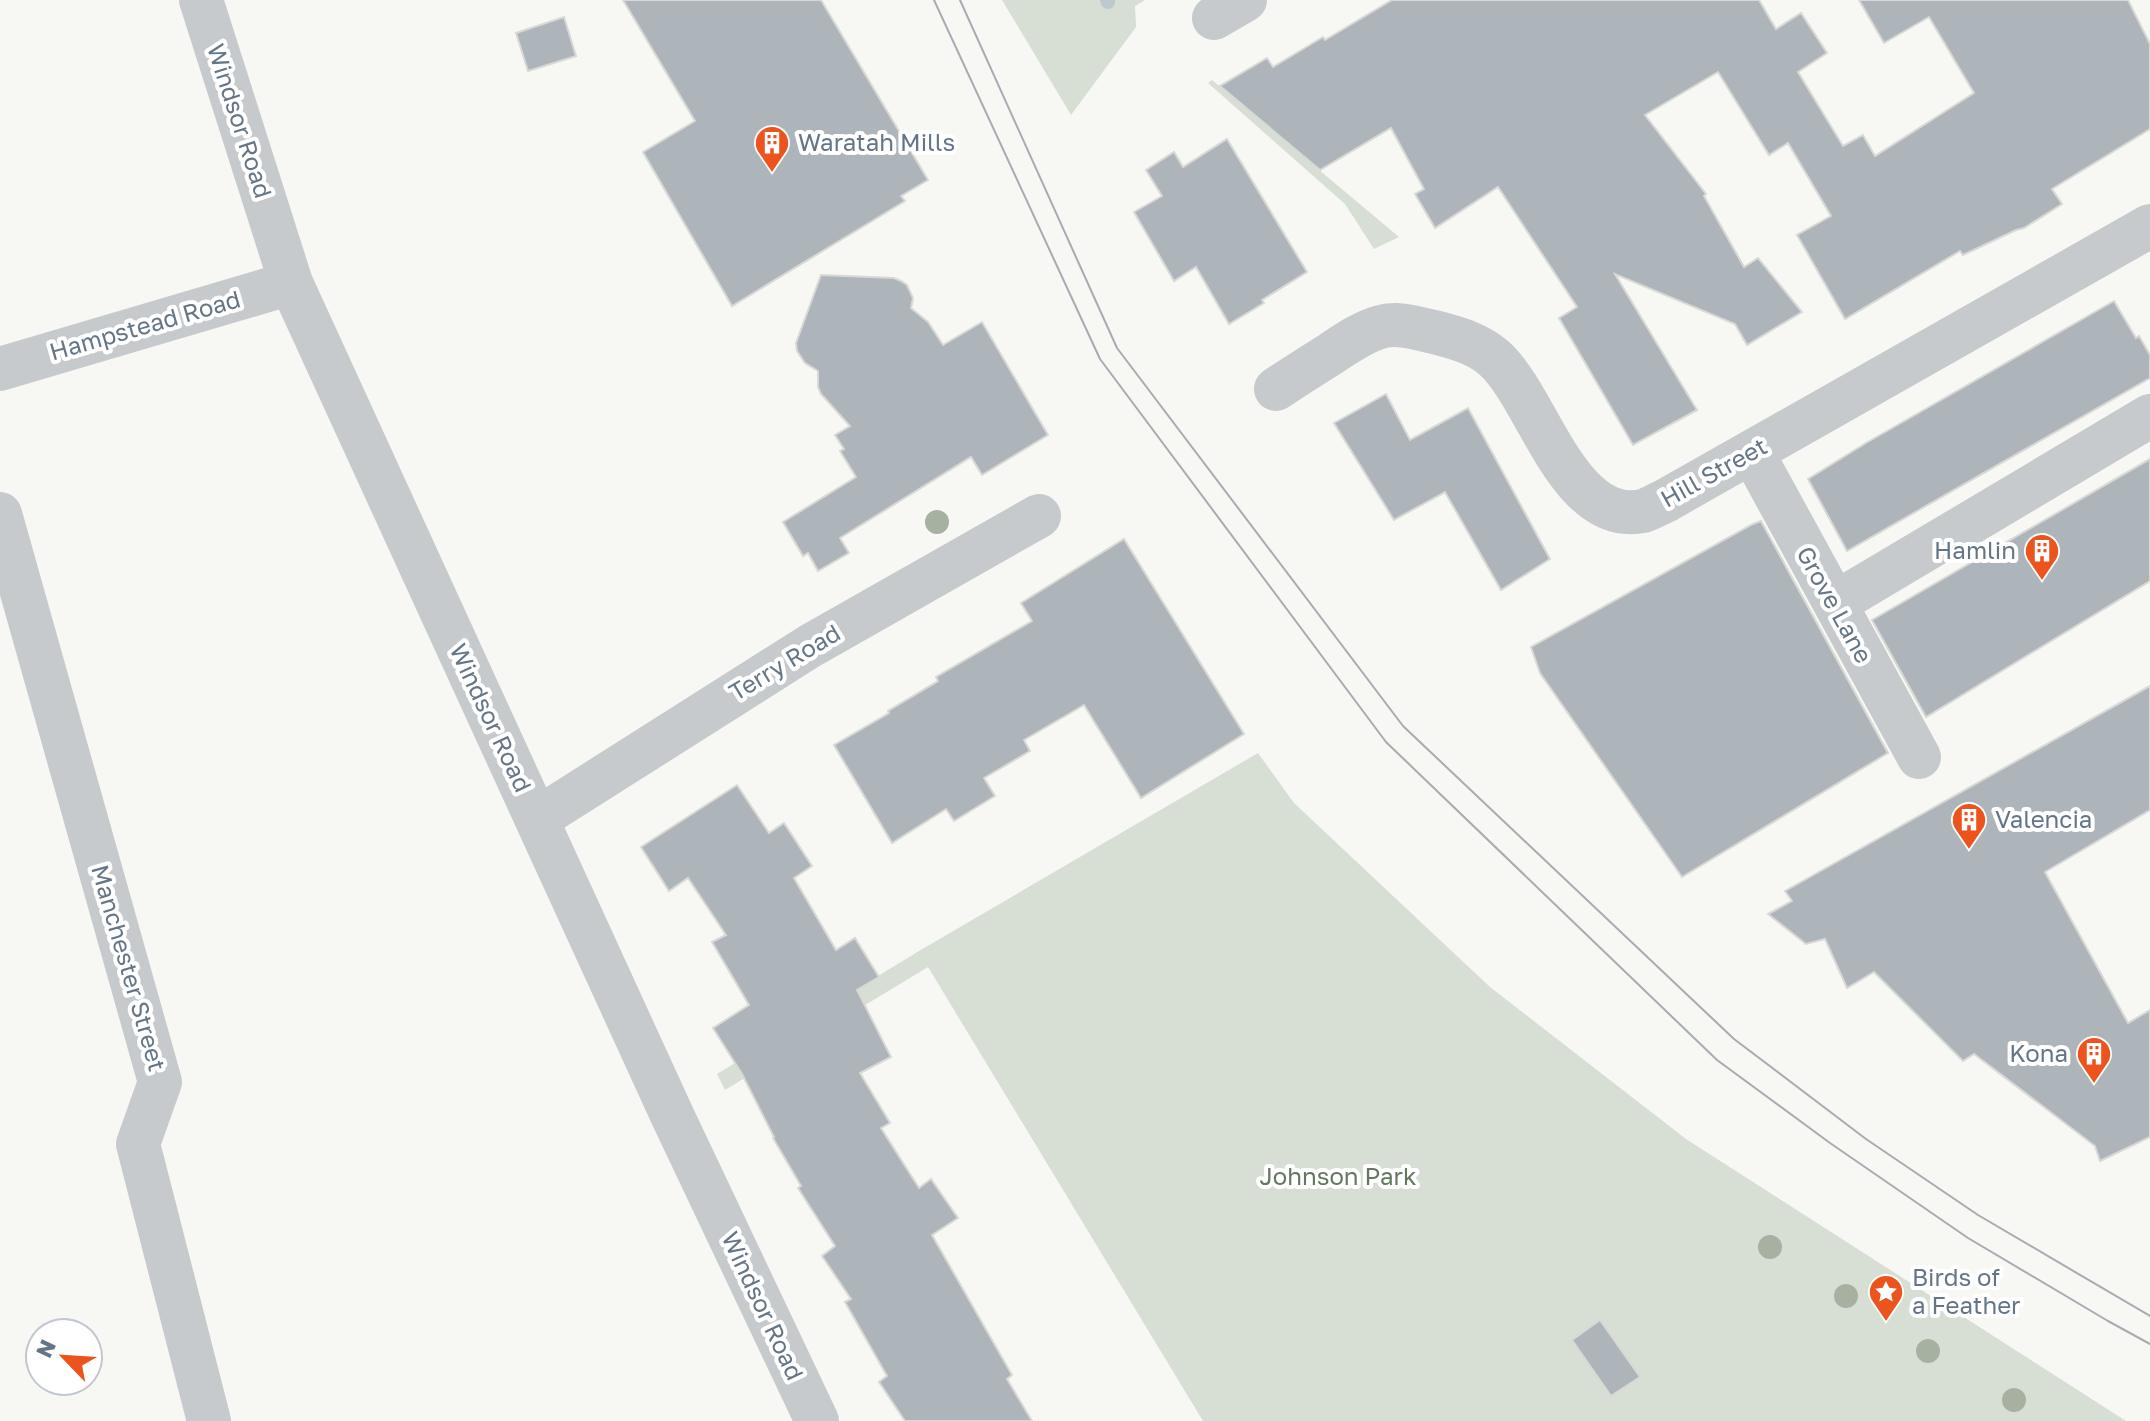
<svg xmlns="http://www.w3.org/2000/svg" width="2150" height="1421" font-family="'Golos Text',sans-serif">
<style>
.green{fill:#d7dfd4}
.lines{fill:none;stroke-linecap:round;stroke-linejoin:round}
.stream{stroke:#bdc9cd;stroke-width:14}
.building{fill:#adb5ba;stroke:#d8d8d6;stroke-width:2}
.minor{stroke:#c6cacd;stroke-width:44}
.tram{stroke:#a6acb2;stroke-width:2}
.tree{fill:#a6b1a2}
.labels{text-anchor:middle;stroke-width:8;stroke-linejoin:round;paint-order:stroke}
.street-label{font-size:24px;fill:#647686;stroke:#fff}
.poi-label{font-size:24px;fill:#647686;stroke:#fff;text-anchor:start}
.park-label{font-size:24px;fill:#63785f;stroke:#fff}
</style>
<rect width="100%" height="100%" fill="#f7f7f3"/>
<g class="green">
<path d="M 1002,0 L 1145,0 L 1135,6 L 1136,27 L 1071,115 Z"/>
<path d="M 1212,80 L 1399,237 L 1374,249 L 1345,204 L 1208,83 Z"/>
<path d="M 1258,753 L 1294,803 L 1490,987 L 1686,1139 L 2126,1421 L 1203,1421 L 928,967 L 725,1090 L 717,1074 L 919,951 Z"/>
</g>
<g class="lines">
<path class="stream" d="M 1107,0 L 1108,2"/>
</g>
<g class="building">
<path d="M 623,0 L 821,0 L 928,180 L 901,196 L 905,201 L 732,306 L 643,152 L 695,121 Z"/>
<path d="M 1392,0 L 1759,0 L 1776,29 L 1801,13 L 1827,53 L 1798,72 L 1843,146 L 1863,135 L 1875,156 L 1974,93 L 1929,17 L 1884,43 L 1859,0 L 2128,0 L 2150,44 L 2150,129 L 2052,189 L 2062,204 L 2024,228 L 2016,230 L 1963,255 L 1960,251 L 1845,319 L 1797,235 L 1831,216 L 1788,143 L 1769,155 L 1718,72 L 1645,115 L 1706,194 L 1704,196 L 1744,267 L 1758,258 L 1802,312 L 1747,345 L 1735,324 L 1615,274 L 1697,410 L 1633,445 L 1559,318 L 1577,307 L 1498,187 L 1435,228 L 1415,194 L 1424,189 L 1391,128 L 1320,170 L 1220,86 L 1267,58 L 1273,67 L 1323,37 L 1325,40 Z"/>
<path d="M 564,17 L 576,56 L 528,71 L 516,33 Z"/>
<path d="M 1227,139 L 1307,272 L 1262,300 L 1264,303 L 1229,324 L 1196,267 L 1174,281 L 1134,212 L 1162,196 L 1146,170 L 1174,152 L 1183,167 Z"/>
<path d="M 821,275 L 894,278 L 901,281 L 907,285 L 913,298 L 911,308 L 928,322 L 943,345 L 982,322 L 1048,435 L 982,475 L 971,457 L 840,538 L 849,553 L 818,571 L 808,553 L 803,556 L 783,522 L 856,477 L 840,451 L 844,449 L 835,435 L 850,426 L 821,394 L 818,387 L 818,371 L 805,363 L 797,351 L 796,343 Z"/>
<path d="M 2114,301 L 2136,338 L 2139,336 L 2150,355 L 2150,378 L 1847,551 L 1808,479 L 1866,443 Z"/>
<path d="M 1386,394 L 1410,440 L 1468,408 L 1550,559 L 1501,590 L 1445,492 L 1394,520 L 1334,423 Z"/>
<path d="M 2150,459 L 2150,581 L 1926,717 L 1872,620 Z"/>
<path d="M 1761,521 L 1888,753 L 1682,877 L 1540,673 L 1531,647 L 1753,524 Z"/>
<path d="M 1124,539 L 1244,734 L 1141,798 L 1084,705 L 1024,740 L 1030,751 L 984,778 L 995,796 L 954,821 L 946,809 L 892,843 L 834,745 L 889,713 L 888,711 L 938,681 L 936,677 L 1032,621 L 1021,603 Z"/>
<path d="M 2150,686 L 2150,810 L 2045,872 L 2128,1023 L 2150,1010 L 2150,1137 L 2100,1161 L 2095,1146 L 1974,1054 L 1963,1061 L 1874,972 L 1847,988 L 1825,939 L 1806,944 L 1768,914 L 1792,901 L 1785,891 Z"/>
<path d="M 737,785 L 769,833 L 784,823 L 812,866 L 794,878 L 836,950 L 855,938 L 879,977 L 857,990 L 891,1057 L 860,1073 L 890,1123 L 881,1128 L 919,1188 L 931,1179 L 958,1218 L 932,1235 L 1012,1375 L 1007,1379 L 1032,1421 L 905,1421 L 879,1382 L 887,1376 L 845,1302 L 851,1299 L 822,1256 L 835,1246 L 798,1188 L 801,1186 L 773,1138 L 774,1137 L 742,1074 L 713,1028 L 749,1005 L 712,942 L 726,935 L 688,878 L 669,891 L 641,847 Z"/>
<path d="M 1600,1320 L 1640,1377 L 1611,1396 L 1572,1340 Z"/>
</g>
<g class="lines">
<g class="minor">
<path d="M 201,0 L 291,283 L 672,1115 L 817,1421"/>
<path d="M 1214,18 L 1245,0"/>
<path d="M 0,369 L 291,283"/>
<path d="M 1276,389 C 1294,377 1313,365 1332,353 C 1347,343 1363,332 1380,327 C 1398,322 1416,328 1434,332 C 1456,338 1477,343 1494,358 C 1539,398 1567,526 1643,511 C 1650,509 1658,504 1665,501 L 2150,226"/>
<path d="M 1752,452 L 1919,757"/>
<path d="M 0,514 L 160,1082 L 138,1144 L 209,1421"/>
<path d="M 1854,592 L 2150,416"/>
<path d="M 537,819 L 810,646 L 1039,516"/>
</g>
<g class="tram">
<path d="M 934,0 L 1100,359 L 1386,742 L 1717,1060 L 1830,1143 L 1968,1238 L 2108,1321 L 2150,1344"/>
<path d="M 960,0 L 1117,348 L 1403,726 L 1734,1039 L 1866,1139 L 1978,1215 L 2150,1316"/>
</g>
</g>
<g class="tree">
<circle cx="937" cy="522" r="12"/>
<circle cx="1770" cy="1247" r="12"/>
<circle cx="1846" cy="1296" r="12"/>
<circle cx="1928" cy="1351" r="12"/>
<circle cx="2014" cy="1400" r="12"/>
</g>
<defs>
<symbol id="building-pin" viewBox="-11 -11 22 30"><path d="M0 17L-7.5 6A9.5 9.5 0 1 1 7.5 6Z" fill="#ec531d" stroke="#fff"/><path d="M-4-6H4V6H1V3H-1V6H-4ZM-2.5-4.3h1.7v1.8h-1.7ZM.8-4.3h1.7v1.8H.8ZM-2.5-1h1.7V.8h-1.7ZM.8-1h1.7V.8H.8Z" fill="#fff"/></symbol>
<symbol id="sight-pin" viewBox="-11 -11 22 30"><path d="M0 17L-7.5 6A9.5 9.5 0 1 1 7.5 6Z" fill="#ec531d" stroke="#fff"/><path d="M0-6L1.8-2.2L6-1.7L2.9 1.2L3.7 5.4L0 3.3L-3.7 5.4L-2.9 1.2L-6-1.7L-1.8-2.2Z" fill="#fff"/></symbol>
</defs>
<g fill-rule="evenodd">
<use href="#building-pin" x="752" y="123" width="40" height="54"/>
<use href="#building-pin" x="2022" y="531" width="40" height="54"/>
<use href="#building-pin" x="1949" y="800" width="40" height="54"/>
<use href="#building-pin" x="2074" y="1034" width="40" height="54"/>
<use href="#sight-pin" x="1866" y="1272" width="40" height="54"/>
</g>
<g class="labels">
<g class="street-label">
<text transform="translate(239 121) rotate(72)" y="8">Windsor Road</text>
<text transform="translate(145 326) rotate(-16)" y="8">Hampstead Road</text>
<text transform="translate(1714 473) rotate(-29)" y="8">Hill Street</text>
<text transform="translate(1834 605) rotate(61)" y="8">Grove Lane</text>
<text transform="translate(785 663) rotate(-31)" y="8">Terry Road</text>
<text transform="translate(490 718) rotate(65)" y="8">Windsor Road</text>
<text transform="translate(128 968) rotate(74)" y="8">Manchester Street</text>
<text transform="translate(762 1306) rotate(65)" y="8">Windsor Road</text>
</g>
<g class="poi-label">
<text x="798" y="151">Waratah Mills</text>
<text x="2016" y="559" text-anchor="end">Hamlin</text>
<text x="1995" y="828">Valencia</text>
<text x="2068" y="1062" text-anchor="end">Kona</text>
<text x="1912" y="1286">Birds of<tspan x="1912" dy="28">a Feather</tspan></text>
</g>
<g class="park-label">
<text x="1338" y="1185">Johnson Park</text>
</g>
</g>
<g transform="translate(64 1357) rotate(295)"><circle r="38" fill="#ffffff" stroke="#c1c8cf" stroke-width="2"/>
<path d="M0-6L14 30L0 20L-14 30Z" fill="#ec531d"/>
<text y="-12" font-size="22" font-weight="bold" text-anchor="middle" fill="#647686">N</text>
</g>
</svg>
